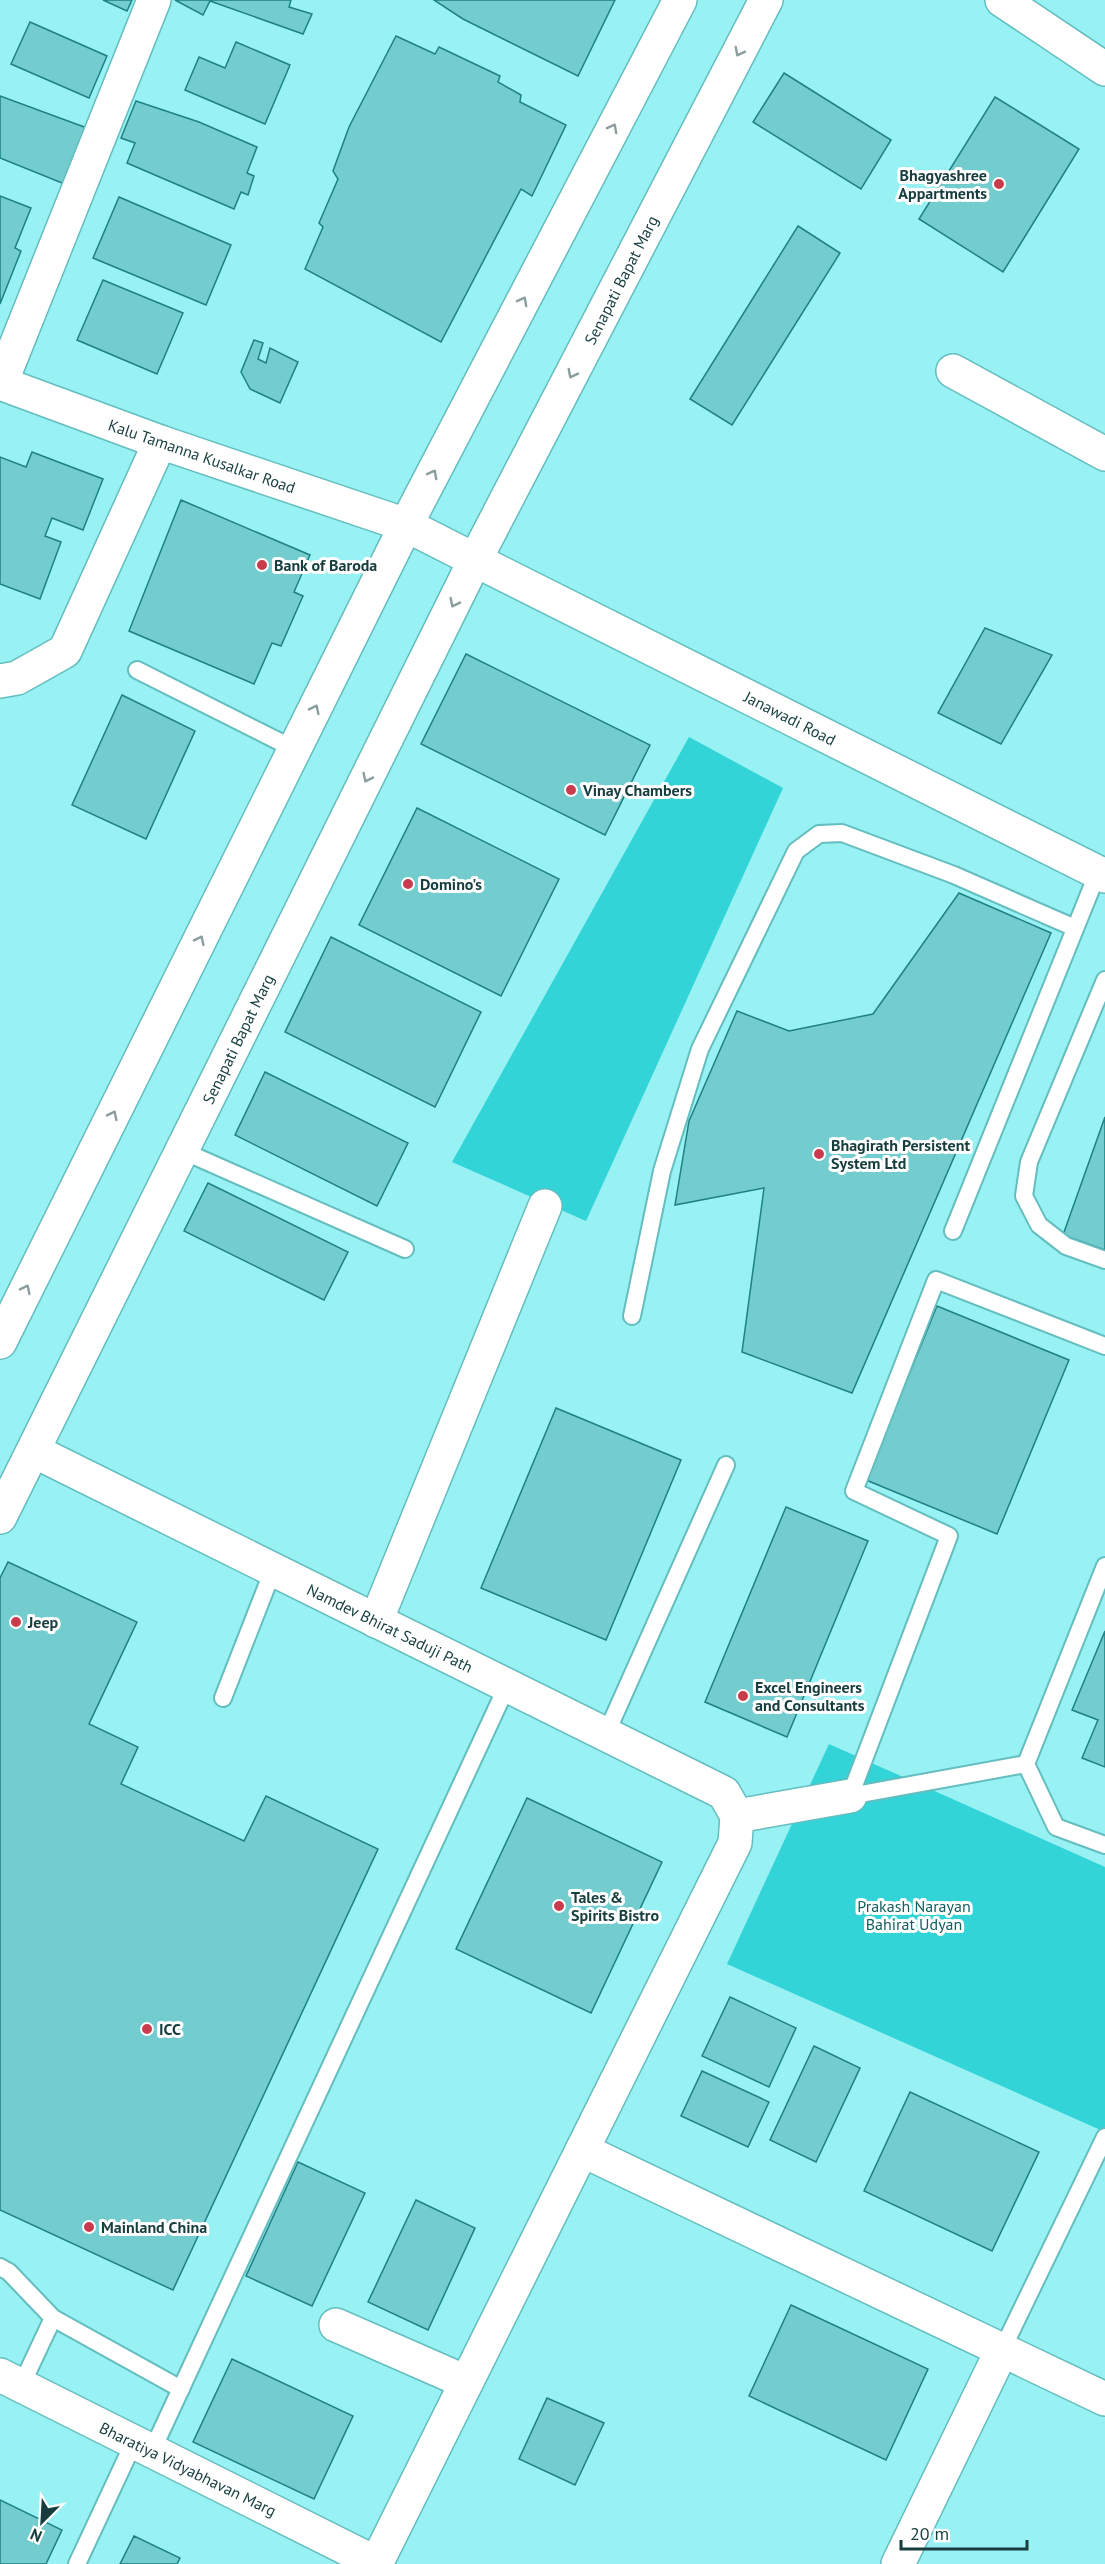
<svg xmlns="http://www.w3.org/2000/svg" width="1105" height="2564" font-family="'PT Sans',sans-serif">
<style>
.green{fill:#32d4d8}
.building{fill:#73ccce;stroke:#1f8184;stroke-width:1.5}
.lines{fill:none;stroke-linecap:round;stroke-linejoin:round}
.lane-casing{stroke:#64bdbf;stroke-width:20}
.street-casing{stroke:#64bdbf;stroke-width:36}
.secondary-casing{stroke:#64bdbf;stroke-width:36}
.primary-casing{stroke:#64bdbf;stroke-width:36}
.lane{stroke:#fff;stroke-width:16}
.street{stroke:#fff;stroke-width:33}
.secondary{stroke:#fff;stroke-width:33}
.primary{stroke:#fff;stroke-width:33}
.oneway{stroke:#8b9e9e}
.poi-dot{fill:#cb3b4e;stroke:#fff;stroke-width:2}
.labels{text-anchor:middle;stroke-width:6;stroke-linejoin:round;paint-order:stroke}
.poi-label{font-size:16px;font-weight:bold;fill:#173d3e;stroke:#fff;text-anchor:start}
.street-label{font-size:16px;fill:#173d3e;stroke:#fff}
.park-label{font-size:16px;fill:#125d5e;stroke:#fff}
</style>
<rect width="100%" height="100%" fill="#98f1f3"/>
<g class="green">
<path d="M 689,737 L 783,788 L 586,1221 L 452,1162 Z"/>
<path d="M 829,1744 L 1105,1867 L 1105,2132 L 727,1964 Z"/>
</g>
<g class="building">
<path d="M 103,0 L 132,0 L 127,11 Z"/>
<path d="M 175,0 L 291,0 L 289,7 L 312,14 L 303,34 L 210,1 L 203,15 Z"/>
<path d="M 434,0 L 615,0 L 578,76 L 463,19 Z"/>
<path d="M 30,22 L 107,56 L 89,98 L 11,64 Z"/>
<path d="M 396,36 L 435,54 L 439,47 L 500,76 L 498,82 L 521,95 L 520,102 L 566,125 L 532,196 L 521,189 L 441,342 L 305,269 L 323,227 L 319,223 L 338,179 L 333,171 L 349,127 Z"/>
<path d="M 236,42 L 290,65 L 265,124 L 185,90 L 199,57 L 225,68 Z"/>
<path d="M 784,73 L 891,140 L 861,189 L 753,122 Z"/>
<path d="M 0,96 L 87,128 L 67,185 L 0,158 Z"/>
<path d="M 995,97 L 1079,149 L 1003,272 L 919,219 Z"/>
<path d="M 136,101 L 199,122 L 257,147 L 247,173 L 254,176 L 248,195 L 241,192 L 234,209 L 127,163 L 135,143 L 121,138 Z"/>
<path d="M 0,196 L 31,208 L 15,248 L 21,251 L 0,304 Z"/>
<path d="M 119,197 L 231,245 L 206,305 L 93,258 Z"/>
<path d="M 798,226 L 840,253 L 732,425 L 690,399 Z"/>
<path d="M 103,280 L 183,313 L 157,374 L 77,340 Z"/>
<path d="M 254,340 L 263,343 L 258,359 L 266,363 L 270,348 L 298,362 L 280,403 L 250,389 L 241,372 Z"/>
<path d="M 32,452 L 103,479 L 83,530 L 52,518 L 45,536 L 61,542 L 40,599 L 0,584 L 0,457 L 26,467 Z"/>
<path d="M 181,500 L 310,555 L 294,592 L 303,596 L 281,646 L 272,643 L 254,684 L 129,631 Z"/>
<path d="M 985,628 L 1052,655 L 1001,744 L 938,713 Z"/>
<path d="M 466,654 L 650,745 L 605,835 L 421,744 Z"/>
<path d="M 122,695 L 195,731 L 146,839 L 72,805 Z"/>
<path d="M 417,808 L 559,879 L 501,996 L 359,925 Z"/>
<path d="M 959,893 L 1051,933 L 852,1393 L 742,1352 L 764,1188 L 675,1205 L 689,1121 L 737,1011 L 789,1031 L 873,1014 Z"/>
<path d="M 331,937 L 481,1012 L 435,1107 L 285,1032 Z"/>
<path d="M 265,1072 L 408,1143 L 377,1206 L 235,1135 Z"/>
<path d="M 1105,1117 L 1105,1250 L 1063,1235 Z"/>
<path d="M 208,1183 L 348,1252 L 324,1300 L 184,1231 Z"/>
<path d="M 937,1306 L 1069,1360 L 997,1534 L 866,1480 Z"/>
<path d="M 556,1408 L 681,1460 L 606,1640 L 481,1588 Z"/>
<path d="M 786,1507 L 868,1541 L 787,1737 L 705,1702 Z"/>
<path d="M 8,1562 L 137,1622 L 89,1724 L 138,1747 L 121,1784 L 244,1841 L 266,1796 L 378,1849 L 173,2290 L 0,2210 L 0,1578 Z"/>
<path d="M 1105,1631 L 1105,1767 L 1082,1758 L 1098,1720 L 1072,1710 Z"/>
<path d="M 527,1798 L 662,1862 L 591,2013 L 456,1949 Z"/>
<path d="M 730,1997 L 796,2028 L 769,2087 L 702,2056 Z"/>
<path d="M 814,2046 L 860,2068 L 816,2162 L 770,2140 Z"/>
<path d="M 702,2071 L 769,2102 L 748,2147 L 681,2116 Z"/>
<path d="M 910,2092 L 1039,2152 L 992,2251 L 864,2191 Z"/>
<path d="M 298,2162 L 365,2193 L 312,2306 L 246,2276 Z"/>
<path d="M 416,2200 L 475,2228 L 428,2330 L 368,2302 Z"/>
<path d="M 791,2305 L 928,2369 L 886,2460 L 749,2396 Z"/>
<path d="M 232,2359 L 353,2416 L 314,2499 L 193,2442 Z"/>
<path d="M 547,2398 L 604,2423 L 575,2485 L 519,2459 Z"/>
<path d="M 0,2500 L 62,2530 L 46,2564 L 0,2564 Z"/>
<path d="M 134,2536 L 180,2558 L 177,2564 L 120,2564 Z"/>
</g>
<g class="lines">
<defs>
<g id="lane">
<path d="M 137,670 L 294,749"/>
<path d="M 1105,980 L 1029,1162 L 1024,1196 L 1039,1225 L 1066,1246 L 1105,1260"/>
<path d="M 183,1151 L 405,1249"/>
<path d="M 953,1231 L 1098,872"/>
<path d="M 632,1316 L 662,1171 L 700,1049 L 796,851 L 819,834 L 842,833 L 954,875 L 1075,928"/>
<path d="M 1105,1566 L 1026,1764 L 1056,1827 L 1105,1845"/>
<path d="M 223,1698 L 273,1570"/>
<path d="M 606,1734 L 726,1465"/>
<path d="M 850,1796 L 949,1536 L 854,1491 L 936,1280 L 1105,1346"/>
<path d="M 850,1796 L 1026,1764"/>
<path d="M 0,2267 L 9,2272 L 53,2318 L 21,2386"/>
<path d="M 53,2318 L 181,2389"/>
<path d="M 1002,2350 L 1105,2137"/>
<path d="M 152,2451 L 507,1686"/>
<path d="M 77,2564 L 134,2442"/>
</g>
<g id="street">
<path d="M 1002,0 L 1105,69"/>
<path d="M 953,371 L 1105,454"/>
<path d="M 1,383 L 154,0"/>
<path d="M 0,681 L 17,678 L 65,651 L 160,442"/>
<path d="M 376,1621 L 545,1206"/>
<path d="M 737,1816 L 850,1796"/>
<path d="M 582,2150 L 1105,2399"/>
<path d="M 336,2325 L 466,2382"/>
<path d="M 0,2375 L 376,2563"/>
<path d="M 898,2564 L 1002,2350"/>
</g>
<g id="secondary">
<path d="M 0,383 L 160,442 L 406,525"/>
<path d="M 475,560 L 1105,876"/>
<path d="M 34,1451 L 724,1793 L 737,1816 L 735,1843 L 376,2564"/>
</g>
<g id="primary">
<path d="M 406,525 L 475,560"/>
<path d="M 0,1342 L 406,525 L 680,0"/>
<path d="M 0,1517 L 475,560 L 766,0"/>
</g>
</defs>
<use href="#lane" class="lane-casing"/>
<use href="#street" class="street-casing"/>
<use href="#secondary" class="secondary-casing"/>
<use href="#primary" class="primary-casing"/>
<use href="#lane" class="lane"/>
<use href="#street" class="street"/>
<use href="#secondary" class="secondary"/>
<use href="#primary" class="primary"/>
</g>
<defs><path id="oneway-chevron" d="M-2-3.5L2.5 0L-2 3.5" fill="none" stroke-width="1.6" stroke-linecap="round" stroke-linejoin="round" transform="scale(1.5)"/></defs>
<g class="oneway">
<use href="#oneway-chevron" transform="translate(739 52) rotate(117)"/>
<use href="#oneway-chevron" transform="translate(613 128) rotate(-62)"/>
<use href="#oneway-chevron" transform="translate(523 301) rotate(-62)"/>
<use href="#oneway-chevron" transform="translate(572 374) rotate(117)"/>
<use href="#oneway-chevron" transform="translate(433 474) rotate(-62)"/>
<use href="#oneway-chevron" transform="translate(454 603) rotate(116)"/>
<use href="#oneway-chevron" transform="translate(315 709) rotate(-64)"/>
<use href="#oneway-chevron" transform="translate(367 778) rotate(116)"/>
<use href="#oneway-chevron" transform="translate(200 940) rotate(-64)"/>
<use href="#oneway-chevron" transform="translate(113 1115) rotate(-64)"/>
<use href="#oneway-chevron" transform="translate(26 1289) rotate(-64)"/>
</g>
<g class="poi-dot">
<circle cx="999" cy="184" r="6"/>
<circle cx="262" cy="565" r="6"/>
<circle cx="571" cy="790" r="6"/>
<circle cx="408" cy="884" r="6"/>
<circle cx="819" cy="1154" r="6"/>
<circle cx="16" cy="1622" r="6"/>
<circle cx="743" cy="1696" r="6"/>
<circle cx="559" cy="1906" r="6"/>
<circle cx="147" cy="2029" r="6"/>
<circle cx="89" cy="2227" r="6"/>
</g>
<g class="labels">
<g class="poi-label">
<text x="987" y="181" text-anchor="end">Bhagyashree<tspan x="987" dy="18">Appartments</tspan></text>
<text x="274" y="571">Bank of Baroda</text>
<text x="583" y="796">Vinay Chambers</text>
<text x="420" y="890">Domino's</text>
<text x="831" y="1151">Bhagirath Persistent<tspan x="831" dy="18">System Ltd</tspan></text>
<text x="28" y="1628">Jeep</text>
<text x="755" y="1693">Excel Engineers<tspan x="755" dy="18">and Consultants</tspan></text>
<text x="571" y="1903">Tales &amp;<tspan x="571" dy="18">Spirits Bistro</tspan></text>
<text x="159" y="2035">ICC</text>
<text x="101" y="2233">Mainland China</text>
</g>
<g class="street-label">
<text transform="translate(621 280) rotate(-63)" y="6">Senapati Bapat Marg</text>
<text transform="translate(202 456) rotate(19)" y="6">Kalu Tamanna Kusalkar Road</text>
<text transform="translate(790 718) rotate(27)" y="6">Janawadi Road</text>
<text transform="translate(238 1039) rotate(-64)" y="6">Senapati Bapat Marg</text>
<text transform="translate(390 1628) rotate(26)" y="6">Namdev Bhirat Saduji Path</text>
<text transform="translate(188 2469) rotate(26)" y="6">Bharatiya Vidyabhavan Marg</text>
</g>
<g class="park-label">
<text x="914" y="1912">Prakash Narayan<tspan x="914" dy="18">Bahirat Udyan</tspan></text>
</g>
</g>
<g transform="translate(42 2522) rotate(204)" stroke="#ffffff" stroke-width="4.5" paint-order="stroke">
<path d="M0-4.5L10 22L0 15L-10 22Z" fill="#173d3e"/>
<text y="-9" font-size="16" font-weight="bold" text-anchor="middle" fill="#173d3e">N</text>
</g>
<path d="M901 2540v9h126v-9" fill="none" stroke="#173d3e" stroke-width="3"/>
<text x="910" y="2540" font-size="18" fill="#173d3e" stroke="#ffffff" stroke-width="4.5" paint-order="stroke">20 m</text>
</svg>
